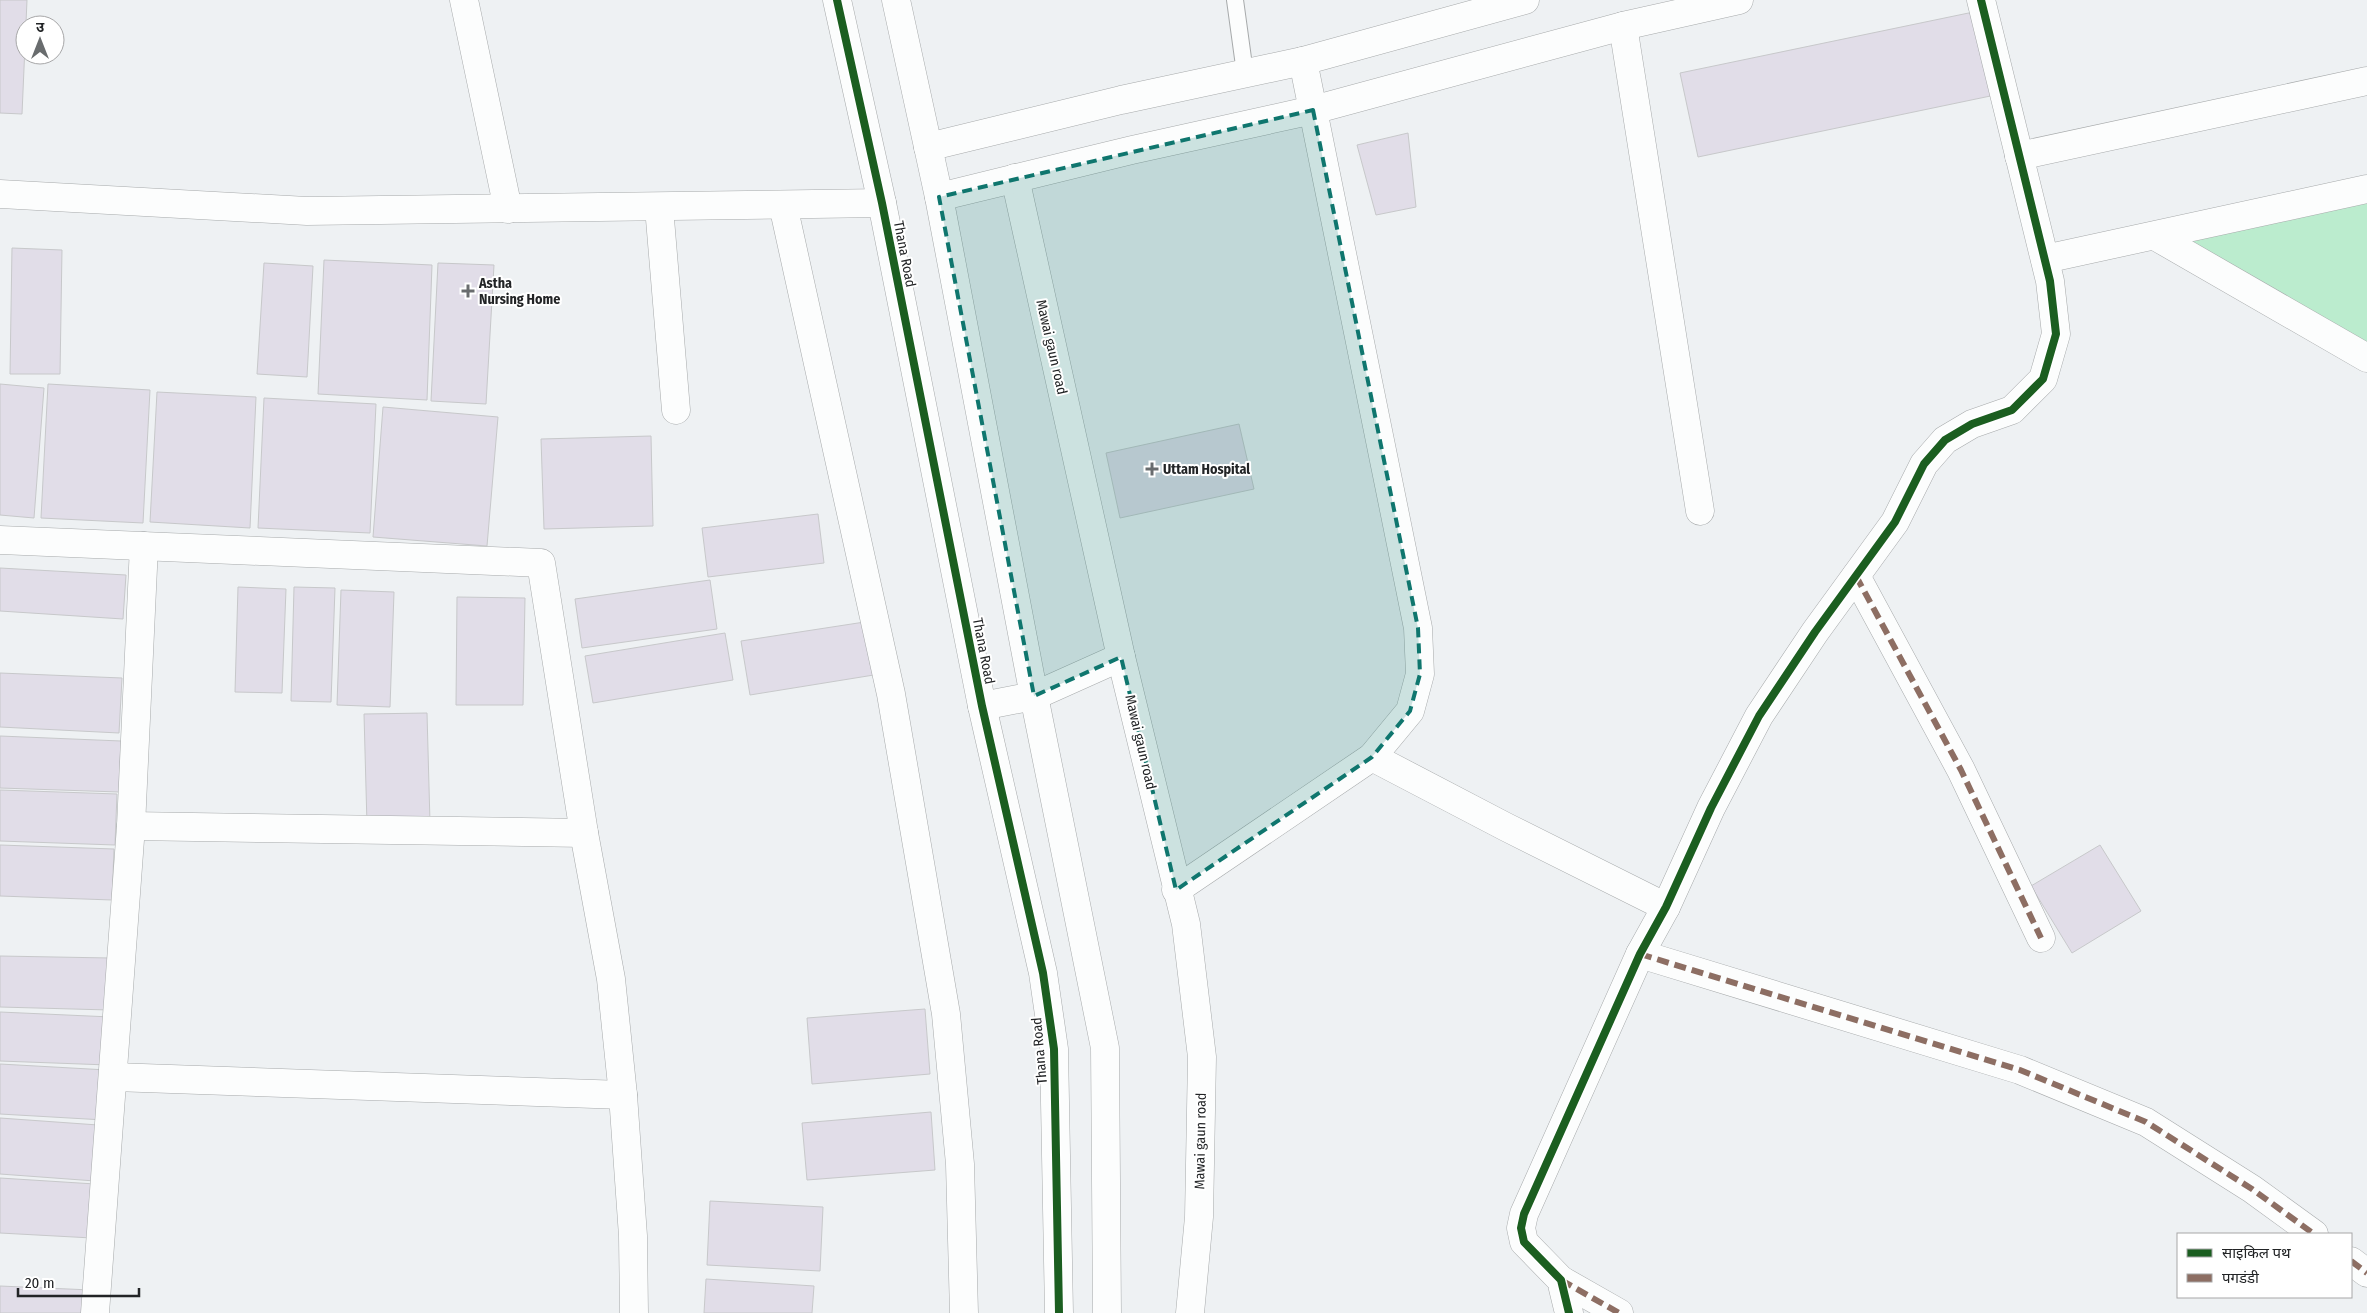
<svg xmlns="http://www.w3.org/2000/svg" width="2367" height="1313" font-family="'Fira Sans Condensed','Noto Sans Devanagari',sans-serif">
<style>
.green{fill:#bbecce}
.building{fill:#e1dde8;stroke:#c7c8ca}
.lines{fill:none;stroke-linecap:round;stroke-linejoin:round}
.lane-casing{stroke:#a7aaab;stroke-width:18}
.street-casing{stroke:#a7aaab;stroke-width:29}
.secondary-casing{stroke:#a7aaab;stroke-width:29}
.lane{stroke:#fcfdfd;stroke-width:16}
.street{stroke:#fcfdfd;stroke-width:28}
.secondary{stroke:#fcfdfd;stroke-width:28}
.quiet{stroke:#8d6e63;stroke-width:6;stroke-dasharray:12 6;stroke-linecap:butt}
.cycleway-casing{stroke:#fff;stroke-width:11}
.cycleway{stroke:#1b5e20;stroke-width:8}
.marked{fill:#0f766e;fill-opacity:0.2;stroke:#0f766e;stroke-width:4;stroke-dasharray:10 6;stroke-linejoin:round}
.poi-dot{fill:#696c6e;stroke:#fff;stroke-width:2}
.labels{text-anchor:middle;stroke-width:4;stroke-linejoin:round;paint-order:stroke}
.street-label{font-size:14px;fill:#222426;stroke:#fff}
.poi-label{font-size:14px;font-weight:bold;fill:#222426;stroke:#fff;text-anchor:start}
</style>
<rect width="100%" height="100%" fill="#eef1f3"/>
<path class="green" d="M 2367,200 L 2367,347 L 2186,239 Z"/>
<g class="building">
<path d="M 0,0 L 27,0 L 22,114 L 0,113 Z"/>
<path d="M 1983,10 L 2000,94 L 1698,157 L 1680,73 Z"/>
<path d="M 1408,133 L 1416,207 L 1376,215 L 1357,145 Z"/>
<path d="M 12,248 L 62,250 L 60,374 L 10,374 Z"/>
<path d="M 324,260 L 432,265 L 427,400 L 318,394 Z"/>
<path d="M 264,263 L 313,266 L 307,377 L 257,374 Z"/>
<path d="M 438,263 L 494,265 L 486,404 L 431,401 Z"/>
<path d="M 0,384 L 44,388 L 34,518 L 0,515 Z"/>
<path d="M 48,384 L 150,390 L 143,523 L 41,518 Z"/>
<path d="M 157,392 L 256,397 L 250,528 L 150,522 Z"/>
<path d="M 264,398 L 376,404 L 370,533 L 258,528 Z"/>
<path d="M 383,407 L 498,417 L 487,546 L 373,537 Z"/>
<path d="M 1239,424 L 1254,489 L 1120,518 L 1106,453 Z"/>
<path d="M 651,436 L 653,526 L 544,529 L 541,439 Z"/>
<path d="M 818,514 L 824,563 L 708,577 L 702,528 Z"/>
<path d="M 0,568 L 126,575 L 123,619 L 0,611 Z"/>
<path d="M 710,580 L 717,629 L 582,648 L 575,599 Z"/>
<path d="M 238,587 L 286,589 L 282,693 L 235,692 Z"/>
<path d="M 294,587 L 335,588 L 331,702 L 291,701 Z"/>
<path d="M 341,590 L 394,592 L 390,707 L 337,705 Z"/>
<path d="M 457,597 L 525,598 L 523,705 L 456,705 Z"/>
<path d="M 871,621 L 880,674 L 750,695 L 741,641 Z"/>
<path d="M 725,633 L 733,680 L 593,703 L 585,656 Z"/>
<path d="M 0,673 L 122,678 L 119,733 L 0,727 Z"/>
<path d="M 427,713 L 430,823 L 367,825 L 364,714 Z"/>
<path d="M 0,736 L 121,741 L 119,792 L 0,788 Z"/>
<path d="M 0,790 L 117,794 L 115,845 L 0,841 Z"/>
<path d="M 0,845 L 114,849 L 112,900 L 0,896 Z"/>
<path d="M 2100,845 L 2141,911 L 2072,953 L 2031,886 Z"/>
<path d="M 0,956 L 110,958 L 109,1010 L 0,1007 Z"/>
<path d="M 925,1009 L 930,1074 L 812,1084 L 807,1018 Z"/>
<path d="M 0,1012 L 111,1017 L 108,1065 L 0,1061 Z"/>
<path d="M 0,1064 L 107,1070 L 104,1120 L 0,1114 Z"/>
<path d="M 931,1112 L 935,1170 L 807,1180 L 802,1123 Z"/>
<path d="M 0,1118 L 98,1125 L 95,1181 L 0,1174 Z"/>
<path d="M 0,1178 L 95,1184 L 92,1238 L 0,1233 Z"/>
<path d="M 710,1201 L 823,1207 L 820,1271 L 707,1265 Z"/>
<path d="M 706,1279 L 814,1286 L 812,1313 L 704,1313 Z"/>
<path d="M 0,1286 L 91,1290 L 90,1313 L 0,1313 Z"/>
</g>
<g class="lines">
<defs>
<path id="lane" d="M 1235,0 L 1245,73"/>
<g id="street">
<path d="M 464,0 L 508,209"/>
<path d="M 1623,26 L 1700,511"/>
<path d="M 2019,156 L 2367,81"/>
<path d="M 1015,178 L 1121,657 L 1186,924 L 1202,1057 L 1199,1217 L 1190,1313"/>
<path d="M 783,205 L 891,694 L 946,1014 L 960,1164 L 964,1313"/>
<path d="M 659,207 L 676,410"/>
<path d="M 2155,236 L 2367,358"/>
<path d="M 2045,259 L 2367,189"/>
<path d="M 0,540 L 541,563 L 584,833 L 611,979 L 623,1095 L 633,1236 L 634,1313"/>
<path d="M 1856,576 L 1961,770 L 2041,938"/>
<path d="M 982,706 L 1034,696 L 1121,657"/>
<path d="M 1372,757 L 1506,827 L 1666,907"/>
<path d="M 131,826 L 584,833"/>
<path d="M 1176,890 L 1372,757 L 1410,711 L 1420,674 L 1418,628 L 1303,61"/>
<path d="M 1640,954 L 2020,1070 L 2146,1122 L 2252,1189 L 2314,1234"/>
<path d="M 114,1077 L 623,1095"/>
<path d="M 2351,1261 L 2367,1273"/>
<path d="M 1561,1280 L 1619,1313"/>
<path d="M 95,1313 L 131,826 L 144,546"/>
<path d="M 1569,1313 L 1561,1280 L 1524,1242 L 1521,1228 L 1524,1214 L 1640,954 L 1666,907 L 1711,808 L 1759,716 L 1815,632 L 1895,522 L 1924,464 L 1945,440 L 1972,424 L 2012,410 L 2043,379 L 2056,334 L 2050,281 L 1981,0"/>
</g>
<g id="secondary">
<path d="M 837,0 L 882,203 L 982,706 L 1043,973 L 1054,1049 L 1059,1313"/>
<path d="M 896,0 L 939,197 L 1034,696 L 1105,1048 L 1107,1313"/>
<path d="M 928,147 L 1121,100 L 1303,61 L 1525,0"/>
<path d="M 0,194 L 307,211 L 882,203"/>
<path d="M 939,197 L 1132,150 L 1313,110 L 1623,26 L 1739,0"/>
</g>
</defs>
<use href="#lane" class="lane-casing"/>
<use href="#street" class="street-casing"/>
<use href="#secondary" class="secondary-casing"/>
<use href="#lane" class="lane"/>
<use href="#street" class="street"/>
<use href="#secondary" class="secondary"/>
<g class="quiet">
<path d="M 1856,576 L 1961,770 L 2041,938"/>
<path d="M 1640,954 L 2020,1070 L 2146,1122 L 2252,1189 L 2314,1234"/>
<path d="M 2351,1261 L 2367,1273"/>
<path d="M 1561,1280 L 1619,1313"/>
</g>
<defs>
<g id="cycleway">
<path d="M 837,0 L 882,203 L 982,706 L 1043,973 L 1054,1049 L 1059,1313"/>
<path d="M 1569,1313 L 1561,1280 L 1524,1242 L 1521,1228 L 1524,1214 L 1640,954 L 1666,907 L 1711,808 L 1759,716 L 1815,632 L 1895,522 L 1924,464 L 1945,440 L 1972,424 L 2012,410 L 2043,379 L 2056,334 L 2050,281 L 1981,0"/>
</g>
</defs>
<use href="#cycleway" class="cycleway-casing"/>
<use href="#cycleway" class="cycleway"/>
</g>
<path class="marked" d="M 1313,110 L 1418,628 L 1420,674 L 1410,711 L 1372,757 L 1176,890 L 1121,657 L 1034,696 L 939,197 Z"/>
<g class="poi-dot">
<path d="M465.5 283.5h5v5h5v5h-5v5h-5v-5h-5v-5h5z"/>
<path d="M1149.5 461.5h5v5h5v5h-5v5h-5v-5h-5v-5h5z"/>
</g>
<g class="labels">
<g class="street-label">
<text transform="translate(905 254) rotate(79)" y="5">Thana Road</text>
<text transform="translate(1052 347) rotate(77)" y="5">Mawai gaun road</text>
<text transform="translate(984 651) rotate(79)" y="5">Thana Road</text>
<text transform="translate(1141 742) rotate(77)" y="5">Mawai gaun road</text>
<text transform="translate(1039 1051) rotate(-95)" y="5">Thana Road</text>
<text transform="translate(1200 1141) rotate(-89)" y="5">Mawai gaun road</text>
</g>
<g class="poi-label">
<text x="479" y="288">Astha<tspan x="479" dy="16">Nursing Home</tspan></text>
<text x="1163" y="474">Uttam Hospital</text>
</g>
</g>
<rect x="2177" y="1233" width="175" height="65" fill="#ffffff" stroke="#a7a7a8"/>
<rect x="2187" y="1249" width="25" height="8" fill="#1b5e20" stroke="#a7a7a8"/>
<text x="2222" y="1258" font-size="15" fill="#222426">साइकिल पथ</text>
<rect x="2187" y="1274" width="25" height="8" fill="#8d6e63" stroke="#a7a7a8"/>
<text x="2222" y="1283" font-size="15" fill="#222426">पगडंडी</text>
<g transform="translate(40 40)"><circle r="24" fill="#ffffff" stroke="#a7a7a8"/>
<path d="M0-4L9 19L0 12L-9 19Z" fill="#696c6e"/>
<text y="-8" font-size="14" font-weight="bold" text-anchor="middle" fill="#222426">उ</text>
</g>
<path d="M18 1288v8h121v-8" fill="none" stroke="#222426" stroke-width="2.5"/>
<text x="25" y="1288" font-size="15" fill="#222426" stroke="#ffffff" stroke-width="4" paint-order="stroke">20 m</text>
</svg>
